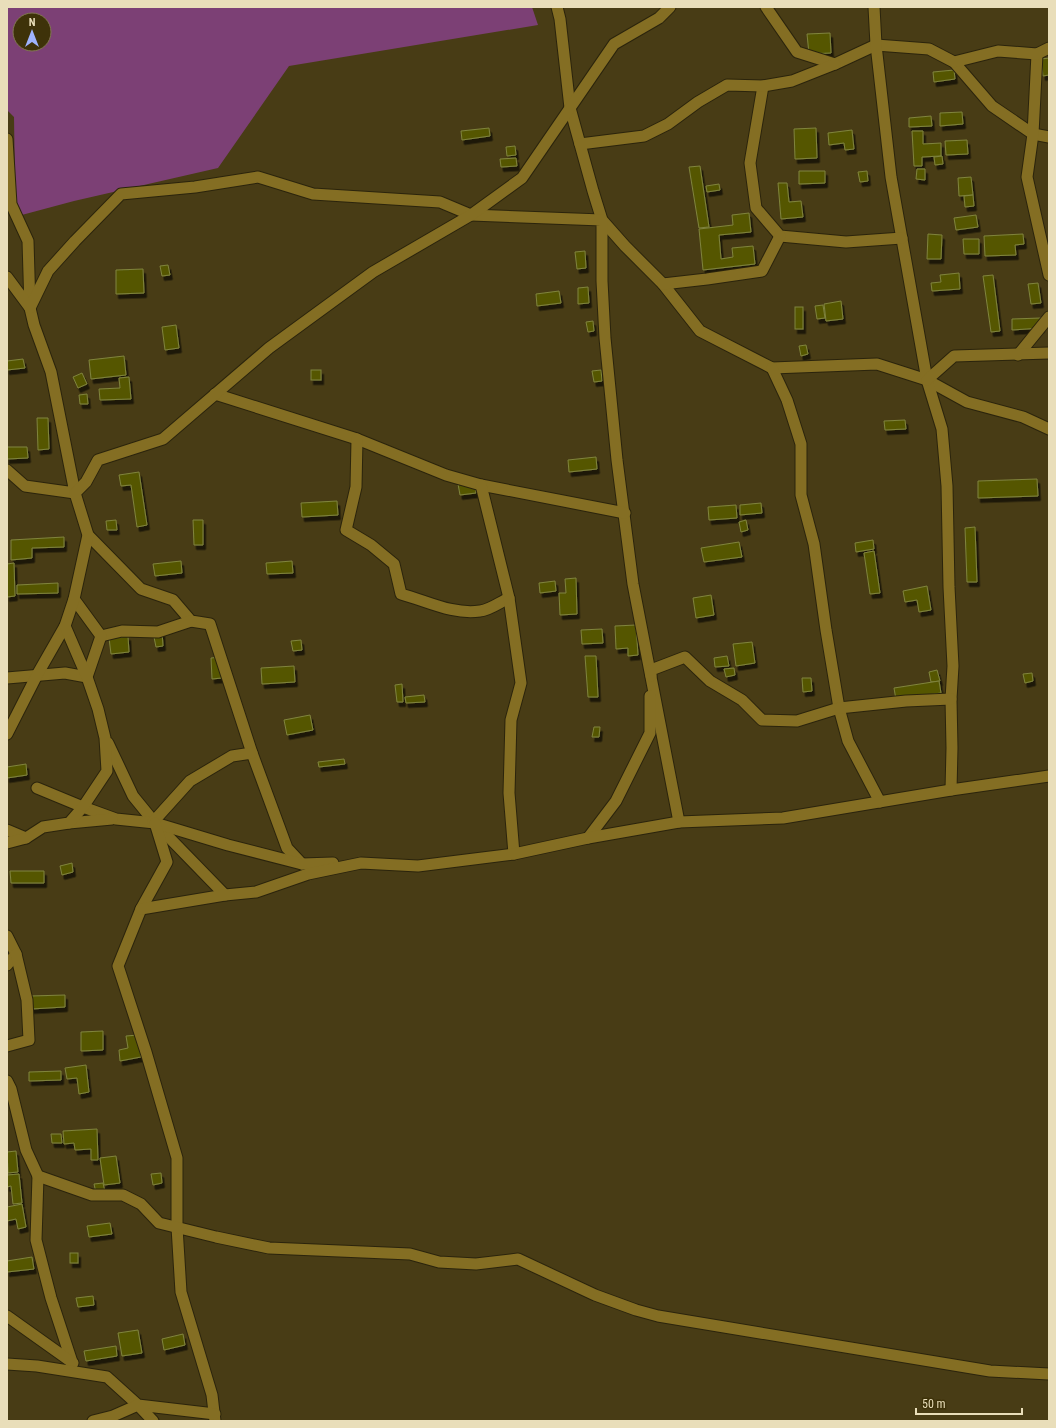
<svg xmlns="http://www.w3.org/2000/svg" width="1056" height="1428" font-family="'Roboto Condensed',sans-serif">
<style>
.green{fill:#7c4075;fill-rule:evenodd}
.building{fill:#545706;stroke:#80843c;filter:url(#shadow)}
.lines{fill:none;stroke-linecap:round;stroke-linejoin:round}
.minor-casing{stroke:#2b240c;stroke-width:13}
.minor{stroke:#846e23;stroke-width:11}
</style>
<defs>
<filter id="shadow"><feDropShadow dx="2.5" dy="4.5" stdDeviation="0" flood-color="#0009"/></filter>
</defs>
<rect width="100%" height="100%" fill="#483c15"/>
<path class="green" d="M 7,7 L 532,7 L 538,25 L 289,66 L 218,168 L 74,201 L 18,216 L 15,187 L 14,117 L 7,110 ZM 20,20 L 44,20 L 44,44 L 20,44 Z"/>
<g class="building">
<path d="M 830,33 L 831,53 L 809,54 L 807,34 Z"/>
<path d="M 1049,58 L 1049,75 L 1043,76 L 1041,59 Z"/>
<path d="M 954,70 L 955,79 L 934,82 L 933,72 Z"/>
<path d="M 962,112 L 963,124 L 940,126 L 940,113 Z"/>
<path d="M 931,116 L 932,126 L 909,127 L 909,118 Z"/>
<path d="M 489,128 L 490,136 L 462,140 L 461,131 Z"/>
<path d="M 816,128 L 817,158 L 795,159 L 794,129 Z"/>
<path d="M 852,130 L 854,149 L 845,150 L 844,143 L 829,145 L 828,133 Z"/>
<path d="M 912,131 L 923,131 L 923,144 L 941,143 L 941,156 L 922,157 L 922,166 L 914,166 Z"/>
<path d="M 967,140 L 968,154 L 946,155 L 945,141 Z"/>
<path d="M 515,146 L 516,155 L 507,156 L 506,147 Z"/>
<path d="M 942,156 L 943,164 L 935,165 L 934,157 Z"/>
<path d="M 516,158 L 517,166 L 501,167 L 500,159 Z"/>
<path d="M 700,166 L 709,227 L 699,228 L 689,167 Z"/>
<path d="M 917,169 L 925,169 L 925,180 L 916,179 Z"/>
<path d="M 799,171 L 825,171 L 825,183 L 799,184 Z"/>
<path d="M 867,171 L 868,181 L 860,182 L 858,172 Z"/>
<path d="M 971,177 L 973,195 L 959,196 L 958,178 Z"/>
<path d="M 778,183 L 787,183 L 789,202 L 801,201 L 803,217 L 781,219 Z"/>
<path d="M 719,184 L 720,190 L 707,192 L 706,186 Z"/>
<path d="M 973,195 L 974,206 L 965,207 L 964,196 Z"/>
<path d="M 749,213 L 751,232 L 719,235 L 721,259 L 733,257 L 732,248 L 753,246 L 755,264 L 703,270 L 699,229 L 733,225 L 732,215 Z"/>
<path d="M 976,215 L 978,227 L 956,230 L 954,218 Z"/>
<path d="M 928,234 L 942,235 L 941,259 L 927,259 Z"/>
<path d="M 1023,234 L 1024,244 L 1015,245 L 1016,255 L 985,256 L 984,236 Z"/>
<path d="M 963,239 L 979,239 L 979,254 L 964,254 Z"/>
<path d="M 585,251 L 586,268 L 577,269 L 575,252 Z"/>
<path d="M 168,265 L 170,275 L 162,276 L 160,266 Z"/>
<path d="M 143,269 L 144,293 L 116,294 L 116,270 Z"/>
<path d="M 959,273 L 960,289 L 932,291 L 931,283 L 941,282 L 940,275 Z"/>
<path d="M 993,275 L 1000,331 L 991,332 L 983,276 Z"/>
<path d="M 1038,283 L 1041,303 L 1031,304 L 1028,284 Z"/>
<path d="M 588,287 L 589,303 L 578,304 L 578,288 Z"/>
<path d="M 559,291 L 561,303 L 537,306 L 536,294 Z"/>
<path d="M 841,301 L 843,319 L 826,321 L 824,304 Z"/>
<path d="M 823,305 L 825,318 L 817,319 L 815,306 Z"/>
<rect x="795" y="307" width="8" height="22"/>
<path d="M 1041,318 L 1042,328 L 1012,330 L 1012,319 Z"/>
<path d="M 593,321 L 594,331 L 588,332 L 586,322 Z"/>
<path d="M 176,325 L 179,348 L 165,350 L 162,327 Z"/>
<path d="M 806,345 L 808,354 L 801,356 L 799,346 Z"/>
<path d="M 124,356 L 126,375 L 91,379 L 89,360 Z"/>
<path d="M 23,359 L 25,368 L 7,370 L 7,361 Z"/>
<rect x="311" y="370" width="10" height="10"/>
<path d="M 601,370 L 602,381 L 594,382 L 592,371 Z"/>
<path d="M 82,373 L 87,384 L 78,388 L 73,377 Z"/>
<path d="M 129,377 L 131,399 L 100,400 L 99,389 L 120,388 L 119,378 Z"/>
<path d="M 87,394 L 88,404 L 80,404 L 79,395 Z"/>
<path d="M 37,418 L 48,418 L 49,449 L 38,450 Z"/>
<path d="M 905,420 L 906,429 L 885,430 L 884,421 Z"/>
<path d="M 7,447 L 27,447 L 28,458 L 7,459 Z"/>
<path d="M 596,457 L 597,469 L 569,472 L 568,460 Z"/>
<path d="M 139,472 L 147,525 L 137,527 L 131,485 L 121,486 L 119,475 Z"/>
<path d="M 1037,479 L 1038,496 L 978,498 L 978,481 Z"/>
<path d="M 475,482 L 476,493 L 460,495 L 458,484 Z"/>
<path d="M 337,501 L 338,515 L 302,517 L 301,503 Z"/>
<path d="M 761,503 L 762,513 L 740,515 L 740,505 Z"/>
<path d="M 736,505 L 737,518 L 709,520 L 708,507 Z"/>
<path d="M 116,520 L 117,530 L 107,530 L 106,521 Z"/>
<path d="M 193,520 L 203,520 L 203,545 L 194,545 Z"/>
<path d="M 746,520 L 748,530 L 741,532 L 739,522 Z"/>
<path d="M 975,527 L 977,582 L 967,582 L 965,528 Z"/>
<path d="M 64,537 L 64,547 L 32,548 L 32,558 L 11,560 L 11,540 Z"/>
<path d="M 873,540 L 874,549 L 856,552 L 855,543 Z"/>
<path d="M 739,542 L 742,557 L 704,562 L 701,548 Z"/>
<path d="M 874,551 L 880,593 L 870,594 L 864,553 Z"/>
<path d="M 181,561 L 182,573 L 155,576 L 153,564 Z"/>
<path d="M 292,561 L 293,573 L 267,574 L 266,563 Z"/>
<path d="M 14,563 L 15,596 L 7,597 L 7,564 Z"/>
<path d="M 576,578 L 577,614 L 560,615 L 559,593 L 566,593 L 565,579 Z"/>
<path d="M 555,581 L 556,591 L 540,593 L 539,583 Z"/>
<path d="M 58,583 L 58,593 L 17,594 L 17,585 Z"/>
<path d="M 927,586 L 931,610 L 919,612 L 917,600 L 905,602 L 903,591 Z"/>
<path d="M 711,595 L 714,615 L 696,618 L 693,598 Z"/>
<path d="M 636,625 L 638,655 L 628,656 L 628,648 L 616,649 L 615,626 Z"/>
<path d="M 602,629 L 603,643 L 582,644 L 581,630 Z"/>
<path d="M 162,631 L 163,646 L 156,647 L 153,632 Z"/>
<path d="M 128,636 L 129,652 L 111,654 L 109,638 Z"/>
<path d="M 301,640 L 302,650 L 293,651 L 291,641 Z"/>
<path d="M 752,642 L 755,663 L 736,666 L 733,644 Z"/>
<path d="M 585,656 L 596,656 L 598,697 L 588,697 Z"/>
<path d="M 727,656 L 729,666 L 715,667 L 714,658 Z"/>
<path d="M 221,657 L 222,678 L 212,679 L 211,658 Z"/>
<path d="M 294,666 L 295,682 L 262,684 L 261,668 Z"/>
<path d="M 734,668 L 735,675 L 726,677 L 724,669 Z"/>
<path d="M 937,670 L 940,681 L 931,682 L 929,672 Z"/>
<path d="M 1032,673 L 1033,681 L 1025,683 L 1023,674 Z"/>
<path d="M 802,678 L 811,678 L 812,691 L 803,692 Z"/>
<path d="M 939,681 L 941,693 L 896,700 L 894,688 Z"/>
<path d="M 402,684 L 403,702 L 397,702 L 395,685 Z"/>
<path d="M 424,695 L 425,702 L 406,703 L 405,697 Z"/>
<path d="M 310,715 L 313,730 L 287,735 L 284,720 Z"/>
<path d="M 594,727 L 600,727 L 599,737 L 592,737 Z"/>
<path d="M 344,759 L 345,764 L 319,767 L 318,762 Z"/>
<path d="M 26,764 L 27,775 L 7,778 L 7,767 Z"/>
<path d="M 72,863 L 73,872 L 62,875 L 60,866 Z"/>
<path d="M 10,871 L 44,871 L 44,883 L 11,883 Z"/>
<path d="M 65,995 L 65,1007 L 31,1009 L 30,996 Z"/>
<path d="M 103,1031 L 103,1050 L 81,1051 L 81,1032 Z"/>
<path d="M 138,1035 L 141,1057 L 120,1061 L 119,1050 L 128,1048 L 126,1036 Z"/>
<path d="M 86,1065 L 89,1092 L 79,1094 L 77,1078 L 67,1079 L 65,1068 Z"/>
<path d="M 61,1071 L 61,1080 L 29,1081 L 29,1072 Z"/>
<path d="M 97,1129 L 98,1160 L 91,1160 L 91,1149 L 75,1150 L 74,1143 L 64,1144 L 63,1131 Z"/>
<path d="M 51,1134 L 61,1134 L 62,1143 L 52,1143 Z"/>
<path d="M 16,1151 L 18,1172 L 8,1173 L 7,1152 Z"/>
<path d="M 116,1156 L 120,1183 L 104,1185 L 100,1158 Z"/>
<path d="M 161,1173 L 162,1183 L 153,1185 L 151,1174 Z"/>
<path d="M 19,1174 L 22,1203 L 13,1204 L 11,1186 L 7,1187 L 7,1175 Z"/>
<path d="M 103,1183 L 105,1192 L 96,1193 L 94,1184 Z"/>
<path d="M 22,1204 L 26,1227 L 18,1229 L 16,1219 L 7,1221 L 7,1207 Z"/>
<path d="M 110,1223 L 112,1234 L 89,1237 L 87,1226 Z"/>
<rect x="70" y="1253" width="8" height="10"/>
<path d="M 32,1257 L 34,1269 L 7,1272 L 7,1261 Z"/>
<path d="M 93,1296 L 94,1305 L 78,1307 L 76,1298 Z"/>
<path d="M 138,1330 L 142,1353 L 122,1356 L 118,1333 Z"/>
<path d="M 183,1334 L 185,1345 L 164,1350 L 162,1339 Z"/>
<path d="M 116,1346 L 117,1356 L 86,1361 L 84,1351 Z"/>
</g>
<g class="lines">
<defs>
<g id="minor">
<path d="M 557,7 L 560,19 L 570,108 L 593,191 L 602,220 L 625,246 L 663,284 L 700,331 L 772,368 L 877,364 L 927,380 L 967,402 L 1023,417 L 1049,429"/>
<path d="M 766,7 L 797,52 L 835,64 L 876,45 L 929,49 L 954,62 L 992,106 L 1033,134 L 1049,137"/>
<path d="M 874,7 L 876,45 L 891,177 L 927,380 L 942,429 L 947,486 L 949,587 L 953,666 L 951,699 L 952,748 L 951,790"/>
<path d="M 1037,54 L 1033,134 L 1027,177 L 1049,275"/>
<path d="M 954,62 L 998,51 L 1037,54 L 1049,48"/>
<path d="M 763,86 L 750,163 L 756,208 L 780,236 L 846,242 L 902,238"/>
<path d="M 7,139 L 11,204 L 28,241 L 30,308 L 34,325 L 51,372 L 75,493 L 25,486 L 7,470"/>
<path d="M 580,144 L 644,136 L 668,124 L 698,102 L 727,85 L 763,86 L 792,81 L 835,64"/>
<path d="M 7,277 L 30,308 L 48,271 L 75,241 L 121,194 L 195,187 L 258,177 L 313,194 L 440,202 L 471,215 L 602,220 L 602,281 L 605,338 L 617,460 L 633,584 L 679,822"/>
<path d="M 663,284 L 707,279 L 762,271 L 780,236"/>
<path d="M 1018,355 L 1049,317"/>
<path d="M 772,368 L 787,400 L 801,444 L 801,495 L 814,544 L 826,630 L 839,708 L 848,741 L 880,802"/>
<path d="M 927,380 L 954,356 L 1049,353"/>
<path d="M 215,394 L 357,439 L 446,475 L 481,485 L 625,513"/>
<path d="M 357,439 L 356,487 L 346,530 L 371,545 L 394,564 L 401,594 C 427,601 453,615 480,611 C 490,610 500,602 509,598"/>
<path d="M 481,485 L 509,598 L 521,683 L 511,720 L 509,793 L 514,854"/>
<path d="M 88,535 L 141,589 L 173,600 L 191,621 L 210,624 L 252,753 L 287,848 L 302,864"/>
<path d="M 101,636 L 122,631 L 158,632 L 191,621"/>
<path d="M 651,676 L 651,670 L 685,657 L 710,681 L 742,700 L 762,720 L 797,721 L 839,708 L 906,701 L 951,699"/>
<path d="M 7,678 L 65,673 L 87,677 L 101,636 L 74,599"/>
<path d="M 7,734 L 37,675 L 65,626"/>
<path d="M 108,743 L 133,796 L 155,823 L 225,895"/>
<path d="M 37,788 L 83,807 L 116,819 L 155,823 L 228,845 L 302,864 L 333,863"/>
<path d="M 153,822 L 190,781 L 232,756 L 252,753"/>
<path d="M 69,823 L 112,819"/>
<path d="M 155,823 L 167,862 L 141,909 L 118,966 L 146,1052 L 177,1158 L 177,1227 L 181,1292 L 212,1395 L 215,1421"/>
<path d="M 7,830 L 26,838"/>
<path d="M 588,838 L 616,801 L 650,733 L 650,696"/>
<path d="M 7,843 L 26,838 L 43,827 L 69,823 L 83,807 L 107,771 L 105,738 L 98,709 L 87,677 L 65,626 L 74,599 L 88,535 L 75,493 L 86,482 L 98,460 L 163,439 L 269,348 L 373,272 L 471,215 L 522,178 L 614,44 L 659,18 L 670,7"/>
<path d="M 141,909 L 225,895 L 256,892 L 308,874 L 361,863 L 418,866 L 514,854 L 588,838 L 679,822 L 783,818 L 951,790 L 1049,776"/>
<path d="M 7,936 L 16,954 L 7,965"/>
<path d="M 7,1046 L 29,1040 L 27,1000 L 16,954"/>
<path d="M 7,1081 L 11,1089 L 26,1150 L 38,1176 L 36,1240 L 51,1298 L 72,1362"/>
<path d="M 38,1176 L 92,1195 L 123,1195 L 141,1204 L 159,1223 L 216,1237 L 269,1248 L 410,1254 L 439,1262 L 476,1264 L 518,1259 L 595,1295 L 636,1310 L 658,1316 L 990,1371 L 1049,1374"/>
<path d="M 7,1316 L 73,1363"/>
<path d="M 7,1364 L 37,1366 L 107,1377 L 138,1405 L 215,1414"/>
<path d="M 93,1421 L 113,1416 L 138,1405 L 153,1421"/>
</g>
</defs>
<use href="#minor" class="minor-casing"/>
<use href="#minor" class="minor"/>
</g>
<rect width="1056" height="1428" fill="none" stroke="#e9deba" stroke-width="16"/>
<g transform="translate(32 32)"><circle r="19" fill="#3e3209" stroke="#827750"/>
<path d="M0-3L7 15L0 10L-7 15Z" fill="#9fb3fd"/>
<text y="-6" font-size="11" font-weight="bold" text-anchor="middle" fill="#e9deba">N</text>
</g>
<path d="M916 1408v6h106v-6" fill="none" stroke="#e9deba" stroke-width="2"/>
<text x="922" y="1408" font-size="12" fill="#e9deba" stroke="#3e3209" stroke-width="3" paint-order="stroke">50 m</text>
</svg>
